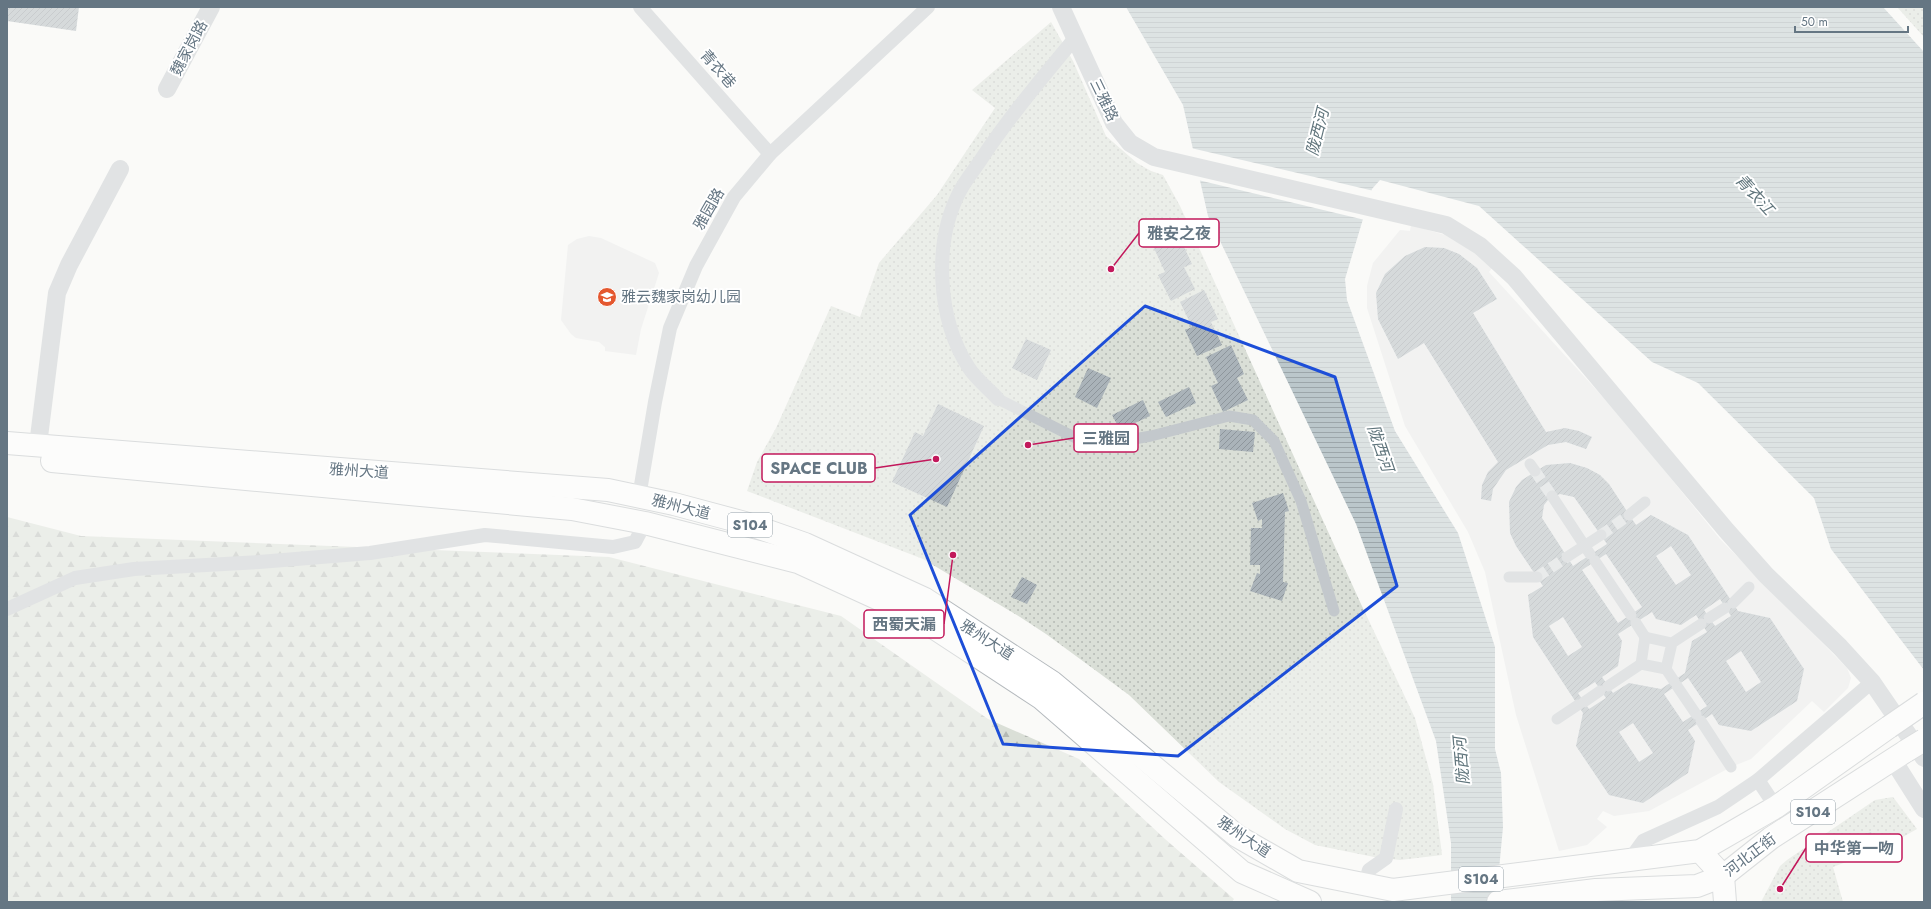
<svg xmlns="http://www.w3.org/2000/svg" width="1931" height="909" font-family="Jost,'Noto Sans SC',sans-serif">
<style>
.built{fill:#e8e9e9}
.forest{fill:url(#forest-firs)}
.park{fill:url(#park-dots)}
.water{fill:url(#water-rules)}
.pier{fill:#fafaf8}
.building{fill:url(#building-hatch);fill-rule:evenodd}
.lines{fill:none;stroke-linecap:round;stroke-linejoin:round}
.pedestrian-tunnel{stroke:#d5d9db;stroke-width:11;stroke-dasharray:11 5.5;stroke-linecap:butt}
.primary-casing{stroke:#b5babe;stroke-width:24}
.pedestrian{stroke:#c3c8cc;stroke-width:11}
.minor{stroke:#c3c8cc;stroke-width:14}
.tertiary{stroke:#c3c8cc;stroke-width:18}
.primary{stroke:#fff;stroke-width:22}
.primary-bridge-casing{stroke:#b5babe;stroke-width:24;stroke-linecap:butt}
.primary-bridge{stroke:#fff;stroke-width:22}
.marked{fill:none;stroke:#1d4ed8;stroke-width:3;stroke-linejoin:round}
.labels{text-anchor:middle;stroke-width:4;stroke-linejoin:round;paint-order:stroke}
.shield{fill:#fff;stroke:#939fa8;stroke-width:1}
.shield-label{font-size:14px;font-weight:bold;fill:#657683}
.street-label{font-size:15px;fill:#657683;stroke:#fff}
.poi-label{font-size:15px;fill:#657683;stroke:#fff;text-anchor:start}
.water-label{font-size:16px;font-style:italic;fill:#60757c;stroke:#fff}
.leader{fill:none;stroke:#c2185b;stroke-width:1.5}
.callout-dot{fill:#c2185b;stroke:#fff;stroke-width:1.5}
.callout{fill:#fff;stroke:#c2185b;stroke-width:1.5}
.callout-label{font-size:16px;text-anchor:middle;font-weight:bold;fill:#657683}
</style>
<defs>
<pattern id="forest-firs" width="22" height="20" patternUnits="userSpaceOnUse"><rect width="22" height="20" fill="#dadfd7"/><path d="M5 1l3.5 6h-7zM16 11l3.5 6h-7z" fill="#b4b9b4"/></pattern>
<pattern id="park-dots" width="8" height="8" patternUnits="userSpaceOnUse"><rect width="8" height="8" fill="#dadfd7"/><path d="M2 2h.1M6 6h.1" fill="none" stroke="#b4b9b4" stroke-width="1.8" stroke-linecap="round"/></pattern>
<pattern id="water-rules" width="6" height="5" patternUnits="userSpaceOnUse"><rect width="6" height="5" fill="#bbc7cb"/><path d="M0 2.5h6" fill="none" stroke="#9ca6aa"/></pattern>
<pattern id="building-hatch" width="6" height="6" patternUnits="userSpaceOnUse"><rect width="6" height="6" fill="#aab3b9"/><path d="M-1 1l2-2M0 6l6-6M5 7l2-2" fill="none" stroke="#8e969c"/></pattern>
</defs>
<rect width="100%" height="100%" fill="#fafaf8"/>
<g class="built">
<path d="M 1411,225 L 1445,235 L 1477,254 L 1492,268 L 1489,272 L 1622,418 L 1720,539 L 1847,668 L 1851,678 L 1848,688 L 1824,712 L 1812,701 L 1751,759 L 1731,767 L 1649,811 L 1614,816 L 1603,811 L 1597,819 L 1607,827 L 1587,845 L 1559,851 L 1516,715 L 1485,572 L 1468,532 L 1405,426 L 1367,308 L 1367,286 L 1373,263 L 1400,230 L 1410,231 Z"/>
<path d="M 589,236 L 601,238 L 655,263 L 659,273 L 641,329 L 636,355 L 605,351 L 605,347 L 599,342 L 576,338 L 571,334 L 561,320 L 568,245 L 577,239 Z"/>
</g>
<path class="forest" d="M 7,517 L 81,536 L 609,557 L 841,616 L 988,719 L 1079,759 L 1165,839 L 1234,899 L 1232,902 L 7,902 Z"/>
<g class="park">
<path d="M 1897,7 L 1924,7 L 1924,37 Z"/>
<path d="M 1051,22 L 1073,61 L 1106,136 L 1137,163 L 1151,171 L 1163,175 L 1180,206 L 1361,604 L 1415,718 L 1433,784 L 1442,855 L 1400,860 L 1374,857 L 1315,845 L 1285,829 L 1219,782 L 1129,695 L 1046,634 L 1020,617 L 923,559 L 747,491 L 757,462 L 776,428 L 831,306 L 860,317 L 879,263 L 937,195 L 995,108 L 972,90 Z"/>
<path d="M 1893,797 L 1917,829 L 1883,848 L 1833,867 L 1843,902 L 1761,902 L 1780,866 L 1787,860 L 1875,800 Z"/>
</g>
<path class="water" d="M 1126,7 L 1883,7 L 1924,52 L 1924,670 L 1831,549 L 1814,498 L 1698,383 L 1652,362 L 1479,206 L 1380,180 L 1372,189 L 1345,279 L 1347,300 L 1395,431 L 1458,533 L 1495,647 L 1495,749 L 1501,773 L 1503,827 L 1496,902 L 1451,902 L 1451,843 L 1436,741 L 1356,524 L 1208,216 L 1183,105 Z"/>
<path class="pier" d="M 1191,148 L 1374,191 L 1365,220 L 1198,180 Z"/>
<g class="building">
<path d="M 7,7 L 79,7 L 76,31 L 7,21 Z"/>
<path d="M 1178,234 L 1192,264 L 1184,267 L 1195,289 L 1171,301 L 1158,275 L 1165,272 L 1153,246 Z"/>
<path d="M 1425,247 L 1444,248 L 1459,254 L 1477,268 L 1497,299 L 1473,313 L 1546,432 L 1565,428 L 1579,431 L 1592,437 L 1586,449 L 1566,442 L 1548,445 L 1506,470 L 1493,489 L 1491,501 L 1481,499 L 1482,485 L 1488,472 L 1498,462 L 1424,343 L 1398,359 L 1378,319 L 1376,293 L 1385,274 L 1405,256 Z"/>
<path d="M 1204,290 L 1218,319 L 1211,322 L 1222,345 L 1197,356 L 1185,330 L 1192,327 L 1180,302 Z"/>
<path d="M 1026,339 L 1051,350 L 1037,380 L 1012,368 Z"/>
<path d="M 1231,345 L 1244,374 L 1237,378 L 1248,400 L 1223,412 L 1211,386 L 1218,383 L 1206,357 Z"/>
<path d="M 1088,368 L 1111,378 L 1097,408 L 1075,397 Z"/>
<path d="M 1189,387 L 1196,403 L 1166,417 L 1158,402 Z"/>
<path d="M 1143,400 L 1150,416 L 1120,430 L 1112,415 Z"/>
<path d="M 938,404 L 984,426 L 947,507 L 892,482 L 915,432 L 923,436 Z"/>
<path d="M 1220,429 L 1255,432 L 1253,452 L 1219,449 Z"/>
<path d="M 1570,463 L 1587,468 L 1600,475 L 1609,484 L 1636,525 L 1651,515 L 1688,535 L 1738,611 L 1770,618 L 1804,669 L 1797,701 L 1751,731 L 1719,725 L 1712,714 L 1688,730 L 1695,741 L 1688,773 L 1643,803 L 1609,795 L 1576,746 L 1583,713 L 1533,637 L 1528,595 L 1543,586 L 1516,546 L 1510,533 L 1509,502 L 1516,487 L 1522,480 L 1546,465 ZM 1560,494 L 1574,497 L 1607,544 L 1573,566 L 1542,518 L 1544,505 L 1548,500 ZM 1671,546 L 1691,575 L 1676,585 L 1656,556 ZM 1606,554 L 1642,607 L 1618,623 L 1582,570 ZM 1720,599 L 1731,616 L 1715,626 L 1704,610 ZM 1652,612 L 1656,619 L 1681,625 L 1696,615 L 1707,632 L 1692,641 L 1685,673 L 1661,689 L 1629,683 L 1613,693 L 1602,677 L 1618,666 L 1622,641 L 1618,634 ZM 1563,617 L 1582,647 L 1568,656 L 1549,626 ZM 1741,651 L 1761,682 L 1746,692 L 1726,661 ZM 1688,678 L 1707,706 L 1683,722 L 1664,694 ZM 1595,682 L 1606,698 L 1589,709 L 1578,693 ZM 1633,723 L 1653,753 L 1639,762 L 1619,732 Z"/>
<path d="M 1283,493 L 1289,511 L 1285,512 L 1283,582 L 1288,583 L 1282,601 L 1250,591 L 1257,573 L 1260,574 L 1260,565 L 1250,565 L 1251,528 L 1262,528 L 1262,519 L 1258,521 L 1252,503 Z"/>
<path d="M 1022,577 L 1037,585 L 1027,604 L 1011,597 Z"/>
<path d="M 1871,832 L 1876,847 L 1843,858 L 1838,843 Z"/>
</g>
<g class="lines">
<g class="pedestrian-tunnel">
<path d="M 1535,471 L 1552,496"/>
<path d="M 1601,535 L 1629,515"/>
<path d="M 1537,577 L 1567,557"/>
</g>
<defs>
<g id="primary">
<path d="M 7,443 L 608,490 L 674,504 L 745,523 L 805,544 L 925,599 L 1052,682 L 1237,836 L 1298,871 L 1393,890 L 1700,851 L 1776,807 L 1889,727"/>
<path d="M 52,461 L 572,509 L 645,523 L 798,562 L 916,616 L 1041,698 L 1242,872 L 1310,902"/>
<path d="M 1700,851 L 1723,876 L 1725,902"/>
<path d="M 1498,902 L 1596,890 L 1697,886 L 1723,876 L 1771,838 L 1906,751"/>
</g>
</defs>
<use href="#primary" class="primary-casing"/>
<g class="pedestrian">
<path d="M 998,399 L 1082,441 L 1117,442 L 1151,436 L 1229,416 L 1253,420 L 1274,441 L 1301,501 L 1334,611"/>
<path d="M 1530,464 L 1535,471"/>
<path d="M 1552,496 L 1590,554"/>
<path d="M 1629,515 L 1645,502"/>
<path d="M 1567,557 L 1601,535"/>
<path d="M 1595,561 L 1631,615"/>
<path d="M 1509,577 L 1537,577"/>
<path d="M 1733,603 L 1749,587"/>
<path d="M 1709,618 L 1725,608"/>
<path d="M 1636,623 L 1645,637"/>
<path d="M 1672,643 L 1645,637 L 1641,664 L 1666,669 L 1672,643 L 1701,624"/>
<path d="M 1666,669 L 1674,681"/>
<path d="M 1608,686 L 1641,664"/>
<path d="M 1677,686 L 1696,714"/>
<path d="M 1584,702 L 1600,691"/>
<path d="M 1557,719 L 1578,705"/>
<path d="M 1701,721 L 1731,767"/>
</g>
<g class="minor">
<path d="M 640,7 L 770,154"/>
<path d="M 998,399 C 989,389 976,379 969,368 C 937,319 933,242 960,191 C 966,179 975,169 982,158 C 1010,116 1043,77 1075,38"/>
<path d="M 639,497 L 655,402 L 670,328 L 696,266 L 734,197 L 770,154 L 928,7"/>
<path d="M 7,609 L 75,578 L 134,569 L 259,562 L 370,553 L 485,535 L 613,547 L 635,542 L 645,523"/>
<path d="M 1758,780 L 1776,807"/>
<path d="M 1630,859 L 1643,841 L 1718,807 L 1758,780 L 1872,682"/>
<path d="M 1365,884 L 1369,870 L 1386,858 L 1396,809"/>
</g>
<g class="tertiary">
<path d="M 1061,7 L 1114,123 L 1130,143 L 1154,157 L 1446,225 L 1480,246 L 1514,277 L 1726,530 L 1766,575 L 1840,647 L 1872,682 L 1924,758"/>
<path d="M 167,89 L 211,7"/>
<path d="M 38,445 L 57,293 L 69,265 L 120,169"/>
<path d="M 1893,760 L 1924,809"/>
</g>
<use href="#primary" class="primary"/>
<defs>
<g id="primary-bridge">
<path d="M 1889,727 L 1924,703"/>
<path d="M 1906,751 L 1924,740"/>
</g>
</defs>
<use href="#primary-bridge" class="primary-bridge-casing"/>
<use href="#primary-bridge" class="primary-bridge"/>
</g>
<path d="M0 0H1931V909H0ZM 1145,306 L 1335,377 L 1397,586 L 1178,756 L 1003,744 L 910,515 Z" fill="#fafaf8" fill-opacity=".55" fill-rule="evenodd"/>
<path class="marked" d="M 1145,306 L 1335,377 L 1397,586 L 1178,756 L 1003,744 L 910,515 Z"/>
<defs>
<symbol id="school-disc" viewBox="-11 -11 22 22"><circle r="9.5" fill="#e4572e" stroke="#fff"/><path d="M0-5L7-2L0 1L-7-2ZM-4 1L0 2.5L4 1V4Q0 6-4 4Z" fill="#fff"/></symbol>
</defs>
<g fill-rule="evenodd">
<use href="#school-disc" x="596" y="286" width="22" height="22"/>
</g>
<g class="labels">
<g class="shield">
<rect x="728" y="513" width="44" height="24" rx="3"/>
<rect x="1791" y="800" width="44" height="24" rx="3"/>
<rect x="1459" y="867" width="44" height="24" rx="3"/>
</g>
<g class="shield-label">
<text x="750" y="530">S104</text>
<text x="1813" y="817">S104</text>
<text x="1481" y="884">S104</text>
</g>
<g class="street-label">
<text transform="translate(189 48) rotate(-62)" y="5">魏家岗路</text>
<text transform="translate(718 69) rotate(49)" y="5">青衣巷</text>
<text transform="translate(1104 100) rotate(64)" y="5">三雅路</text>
<text transform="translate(709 209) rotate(-60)" y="5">雅园路</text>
<text transform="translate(359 471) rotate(4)" y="5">雅州大道</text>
<text transform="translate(681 507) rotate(14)" y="5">雅州大道</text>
<text transform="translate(987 640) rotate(33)" y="5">雅州大道</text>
<text transform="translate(1244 837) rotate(34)" y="5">雅州大道</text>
<text transform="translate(1750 855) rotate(-37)" y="5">河北正街</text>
</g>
<g class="poi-label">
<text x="621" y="302">雅云魏家岗幼儿园</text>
</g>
<g class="water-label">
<text transform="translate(1317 132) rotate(-76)" y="6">陇西河</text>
<text transform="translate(1755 194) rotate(48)" y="6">青衣江</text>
<text transform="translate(1381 448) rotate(71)" y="6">陇西河</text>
<text transform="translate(1461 761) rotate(-95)" y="6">陇西河</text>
</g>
</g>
<path class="leader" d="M1111 269L1139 233M1028 445L1074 438M936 459L875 468M953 555L944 624M1780 889L1806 848"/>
<g class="callout-dot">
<circle cx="1111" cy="269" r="4"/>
<circle cx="1028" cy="445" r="4"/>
<circle cx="936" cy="459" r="4"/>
<circle cx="953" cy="555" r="4"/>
<circle cx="1780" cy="889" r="4"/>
</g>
<g class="callout">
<rect x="1139" y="219" width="80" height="28" rx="4"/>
<rect x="1074" y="424" width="64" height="28" rx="4"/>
<rect x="762" y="454" width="113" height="28" rx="4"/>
<rect x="864" y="610" width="80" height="28" rx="4"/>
<rect x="1806" y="834" width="96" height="28" rx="4"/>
</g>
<g class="callout-label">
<text x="1179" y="239">雅安之夜</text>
<text x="1106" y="444">三雅园</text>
<text x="819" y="474">SPACE CLUB</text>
<text x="904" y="630">西蜀天漏</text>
<text x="1854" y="854">中华第一吻</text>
</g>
<rect width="1931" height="909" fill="none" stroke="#657683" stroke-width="16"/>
<path d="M1795 26v6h113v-6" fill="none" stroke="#657683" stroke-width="2"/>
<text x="1801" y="26" font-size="12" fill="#657683" stroke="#ffffff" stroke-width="3" paint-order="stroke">50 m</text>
</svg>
